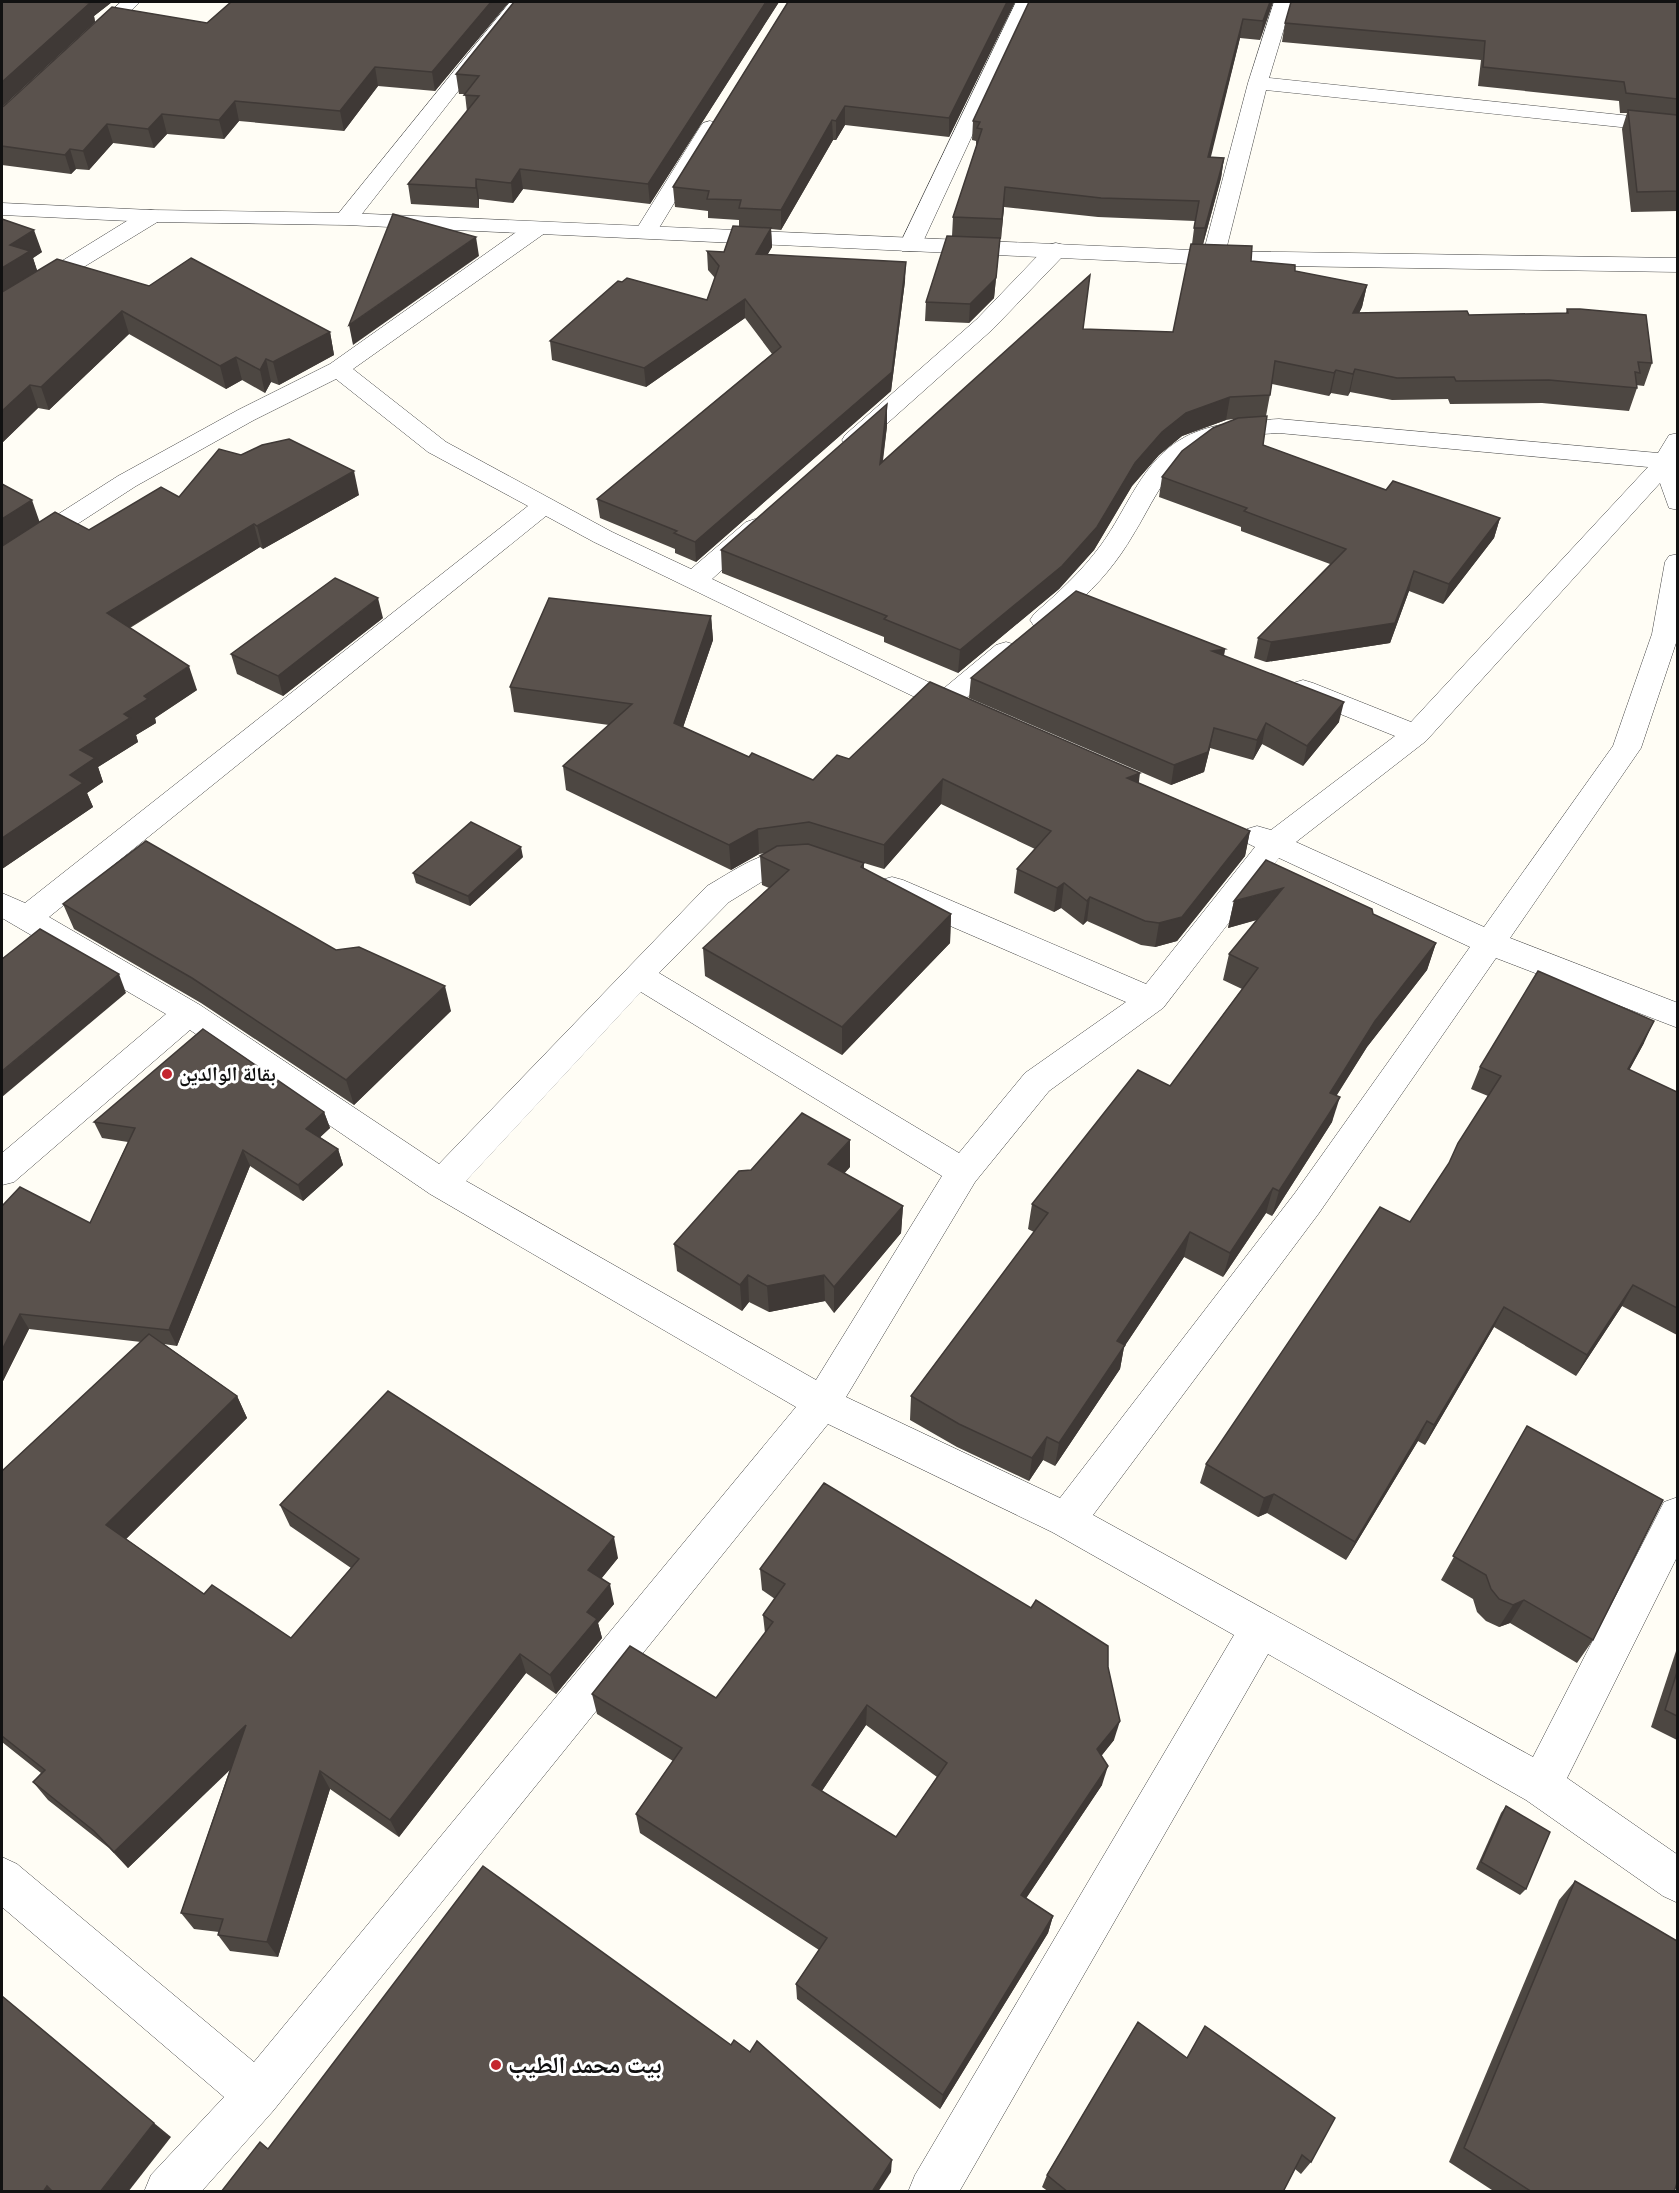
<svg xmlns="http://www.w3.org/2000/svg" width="1679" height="2193" font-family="'Libre Baskerville','Noto Naskh Arabic',serif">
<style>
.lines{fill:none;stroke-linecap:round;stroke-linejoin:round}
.minor-casing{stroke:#444;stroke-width:1}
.tertiary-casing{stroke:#444;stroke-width:1}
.minor{fill:#fff;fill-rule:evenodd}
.tertiary{fill:#fff;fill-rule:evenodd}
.wall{fill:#4d4742;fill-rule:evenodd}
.shaded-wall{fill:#3f3936}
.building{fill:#5a524d;stroke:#3f3936;stroke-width:1.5;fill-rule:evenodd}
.poi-dot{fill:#c4262e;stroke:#fff;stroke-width:2}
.labels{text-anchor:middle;stroke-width:6;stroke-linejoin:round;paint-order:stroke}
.poi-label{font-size:20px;font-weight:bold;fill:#111;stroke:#fff;text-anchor:start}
.near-poi-label{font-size:24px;font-weight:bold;fill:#111;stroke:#fff;text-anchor:start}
</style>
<rect width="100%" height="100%" fill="#fffdf5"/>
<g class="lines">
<defs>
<g id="minor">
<path d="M 121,2 L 140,2 L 99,42 L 85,42 L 83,38 L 85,34 Z"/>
<path d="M 510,2 L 528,2 L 354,224 L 338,224 L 335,219 L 338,214 Z"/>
<path d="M 1016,2 L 1034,2 L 921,246 L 918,251 L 902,251 L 899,246 Z"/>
<path d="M 1274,2 L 1292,2 L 1269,78 L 1678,121 L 1678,133 L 1266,90 L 1224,258 L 1221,263 L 1205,263 L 1202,258 L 1248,83 Z"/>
<path d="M 710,121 L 717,123 L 720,127 L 656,233 L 653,238 L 637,238 L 634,233 L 700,127 L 703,123 Z"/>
<path d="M 151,210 L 159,211 L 162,216 L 159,221 L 10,312 L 2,314 L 2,298 L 143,211 Z"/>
<path d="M 537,222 L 545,223 L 548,228 L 545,233 L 353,369 L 446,442 L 612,532 L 691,569 L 746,522 L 755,519 L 764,522 L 768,527 L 764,532 L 712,579 L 943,689 L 996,645 L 1006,642 L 1016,645 L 1020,651 L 965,699 L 972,703 L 976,709 L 972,715 L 962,718 L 952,715 L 594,542 L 546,516 L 49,917 L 200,1005 L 439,1164 L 707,886 C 740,867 774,841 814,853 L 818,860 L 814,867 L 776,873 L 729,902 L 659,973 L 959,1153 L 1025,1073 L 1126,1002 L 881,896 L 877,888 L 881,880 L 892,877 L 903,880 L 1146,984 L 1255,847 L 1247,843 L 1242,836 L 1247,829 L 1257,826 L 1271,830 L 1395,736 L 1293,695 L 1289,689 L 1293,683 L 1303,680 L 1313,683 L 1411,722 L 1648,467 L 1279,433 C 1247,435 1214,436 1188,457 C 1162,476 1150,508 1133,535 C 1118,561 1098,585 1075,605 C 1062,618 1052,631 1034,626 L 1030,620 L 1034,614 C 1058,593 1082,571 1101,545 C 1128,508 1142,460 1185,437 C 1213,422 1248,421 1279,419 L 1658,453 L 1669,435 L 1678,433 L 1678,510 L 1669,508 L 1660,483 L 1426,741 L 1296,842 L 1484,927 L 1613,746 L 1652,634 L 1665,562 L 1669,556 L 1678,554 L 1678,637 L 1641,748 L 1510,938 L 1678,1003 L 1678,1028 L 1496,958 L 1319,1213 L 1093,1515 L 1533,1757 L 1664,1502 L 1678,1497 L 1678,1555 L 1567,1778 L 1678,1855 L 1678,1903 L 1663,1896 L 1526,1800 L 1268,1654 L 959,2192 L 908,2192 L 915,2175 L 1234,1635 L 1052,1532 L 828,1424 L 273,2111 L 201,2192 L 144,2192 L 151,2175 L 224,2097 L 2,1907 L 2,1857 L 17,1864 L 254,2062 L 796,1407 L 430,1194 L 190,1030 L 14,1182 L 2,1185 L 2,1153 L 166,1014 L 2,918 L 2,893 L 25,903 L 528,506 L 428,452 L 336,379 L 254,420 L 136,486 L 11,567 L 2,569 L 2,550 L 118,476 L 238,410 L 330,364 L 529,223 ZM 1279,858 L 1470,947 L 1295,1193 L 1060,1498 L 846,1397 L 975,1182 L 1049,1091 L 1163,1008 ZM 641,992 L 942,1176 L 816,1380 L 466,1181 Z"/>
<path d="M 1056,243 L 1064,245 L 1067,250 L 1064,255 L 993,329 L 863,445 L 854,447 L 845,445 L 842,440 L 845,435 L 977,319 L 1048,245 Z"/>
</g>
<path id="tertiary" d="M 2,203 L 151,210 L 346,213 L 1213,251 L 1678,258 L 1678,272 L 1213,265 L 346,225 L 151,222 L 2,215 Z"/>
</defs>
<use href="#minor" class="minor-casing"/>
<use href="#tertiary" class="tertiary-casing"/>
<use href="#minor" class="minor"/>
<use href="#tertiary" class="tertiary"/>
</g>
<g class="wall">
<path d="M 2,2 L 112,2 L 94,16 L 95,22 L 2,107 L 207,23 L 231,2 L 509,2 L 435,91 L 378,86 L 344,131 L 239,121 L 224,139 L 167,134 L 154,148 L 113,143 L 89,170 L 76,169 L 71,174 L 2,165 Z"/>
<path d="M 779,2 L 650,204 L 523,189 L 513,203 L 479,199 L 479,208 L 411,204 L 408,184 L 467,112 L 465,94 L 459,94 L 456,74 Z"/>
<path d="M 788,2 L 1015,2 L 949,137 L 845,125 L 836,140 L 833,140 L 781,230 L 771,229 L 772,247 L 767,255 L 905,281 L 891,391 L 696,562 L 675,553 L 675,549 L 600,518 L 597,499 L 772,354 L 745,318 L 646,387 L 552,360 L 550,341 L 707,300 L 715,278 L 708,270 L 707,251 L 724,252 L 739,227 L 739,220 L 708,218 L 708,211 L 675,207 L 673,187 Z"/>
<path d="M 1029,2 L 1273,2 L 1260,40 L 1240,38 L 1210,157 L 1224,158 L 1221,178 L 1203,244 L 1251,261 L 1295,271 L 1367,285 L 1362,307 L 1359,313 L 1469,315 L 1566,313 L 1567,309 L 1652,363 L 1644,386 L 1636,385 L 1637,388 L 1629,411 L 1542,403 L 1450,404 L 1448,399 L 1392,400 L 1350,392 L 1348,396 L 1331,393 L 1329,396 L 1272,384 L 1266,416 L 1263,445 L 1386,490 L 1500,518 L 1494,538 L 1443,604 L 1409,591 L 1390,643 L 1266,662 L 1254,658 L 1258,638 L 1330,564 L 1241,531 L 1241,527 L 1159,497 L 1162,477 L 1234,419 L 1226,420 L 1182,436 L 1159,455 L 1132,486 L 1094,550 L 1059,589 L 958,673 L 884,642 L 884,637 L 722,573 L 721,550 L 887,426 L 883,461 L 1084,329 L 1173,332 L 1192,244 L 1195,221 L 1098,217 L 1004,207 L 1001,239 L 1000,239 L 994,298 L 969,323 L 925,321 L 926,302 L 952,236 L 953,217 L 976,147 L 976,141 L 972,140 L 973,121 Z"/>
<path d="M 1677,2 L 1677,211 L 1631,212 L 1622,129 L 1627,113 L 1620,113 L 1619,101 L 1478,86 L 1481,60 L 1282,42 L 1285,23 Z"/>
<path d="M 2,219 L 42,252 L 33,258 L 37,271 L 149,286 L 330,332 L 334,355 L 279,385 L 271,382 L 265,393 L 242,380 L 226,389 L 129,334 L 49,410 L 38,408 L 2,443 Z"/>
<path d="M 2,484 L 40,522 L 89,530 L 179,497 L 359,495 L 263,549 L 260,547 L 130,628 L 197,690 L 155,718 L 156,723 L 136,735 L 138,742 L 98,767 L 103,782 L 87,793 L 93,807 L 2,869 Z"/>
<path d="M 711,616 L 713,640 L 683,727 L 749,757 L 813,780 L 849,759 L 1139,783 L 1250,831 L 1245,856 L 1177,941 L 1155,947 L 1141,945 L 1087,921 L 1083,925 L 1061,908 L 1054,912 L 1014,893 L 1017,869 L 1035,849 L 941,804 L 884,869 L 864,863 L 864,869 L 951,914 L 950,943 L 842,1055 L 705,976 L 703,948 L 769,888 L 762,885 L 760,856 L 766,853 L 759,854 L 731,870 L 566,790 L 563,766 L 609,725 L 514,712 L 510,687 Z"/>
<path d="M 383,618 L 283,696 L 237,674 L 231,654 Z"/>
<path d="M 1225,649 L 1224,656 L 1339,722 L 1303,766 L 1262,744 L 1253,760 L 1210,748 L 1204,772 L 1171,785 L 969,698 L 971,678 Z"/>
<path d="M 523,857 L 470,906 L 416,883 L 413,873 Z"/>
<path d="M 1234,901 L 1373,914 L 1436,943 L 1427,970 L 1367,1047 L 1337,1095 L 1332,1122 L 1272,1216 L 1266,1213 L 1223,1277 L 1184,1257 L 1124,1347 L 1120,1369 L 1055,1466 L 1043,1460 L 1029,1481 L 957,1447 L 910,1420 L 911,1396 L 1034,1232 L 1028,1229 L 1032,1204 L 1170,1086 L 1242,989 L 1223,980 L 1229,954 L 1257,920 L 1228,928 Z"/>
<path d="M 63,904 L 451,1011 L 354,1105 L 201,1003 L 74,929 Z"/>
<path d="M 1644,1043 L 1629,1070 L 1677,1092 L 1677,1335 L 1622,1306 L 1576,1376 L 1494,1327 L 1425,1445 L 1418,1441 L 1346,1560 L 1267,1513 L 1258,1517 L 1200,1483 L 1206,1464 L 1410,1222 L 1449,1163 L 1488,1096 L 1471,1089 L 1480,1067 Z"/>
<path d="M 324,1112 L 330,1128 L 320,1137 L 338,1149 L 343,1165 L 303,1201 L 250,1166 L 177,1346 L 164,1344 L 237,1396 L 247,1418 L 126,1539 L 204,1594 L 291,1638 L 351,1568 L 290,1526 L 280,1505 L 618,1558 L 601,1579 L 614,1604 L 598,1623 L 602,1638 L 556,1694 L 526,1673 L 399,1837 L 330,1789 L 278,1957 L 230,1951 L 218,1935 L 219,1932 L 194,1929 L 181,1913 L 230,1769 L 128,1868 L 109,1848 L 48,1800 L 33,1782 L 41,1773 L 2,1742 L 2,1471 L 141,1342 L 29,1329 L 2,1383 L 2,1206 L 90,1223 L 128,1142 L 102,1138 L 94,1122 Z"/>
<path d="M 850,1167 L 844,1173 L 903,1206 L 901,1233 L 834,1313 L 825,1301 L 769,1312 L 749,1302 L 742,1311 L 677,1271 L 674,1244 Z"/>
<path d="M 1527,1426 L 1593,1640 L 1577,1663 L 1510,1623 L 1499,1627 L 1486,1621 L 1477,1612 L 1473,1599 L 1441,1580 Z"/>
<path d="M 760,1569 L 1108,1667 L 1114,1740 L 1101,1756 L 1102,1785 L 1026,1898 L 1053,1916 L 1048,1933 L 940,2109 L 797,1999 L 796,1984 L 819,1950 L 640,1833 L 636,1814 L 673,1761 L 597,1714 L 592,1694 L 716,1698 L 765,1633 L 763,1615 L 775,1599 L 762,1590 ZM 866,1725 L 937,1777 L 896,1837 L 822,1791 Z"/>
<path d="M 1677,1648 L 1677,1740 L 1651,1727 Z"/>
<path d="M 1506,1806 L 1526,1889 L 1520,1895 L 1476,1869 L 1501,1813 Z"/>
<path d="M 1575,1881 L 1674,2192 L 1495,2192 L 1449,2162 L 1559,1900 Z"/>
<path d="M 1138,2022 L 1311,2162 L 1301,2174 L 1295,2169 L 1283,2192 L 1049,2192 L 1042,2187 L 1047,2175 Z"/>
</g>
<g class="shaded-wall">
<path d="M 83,2 L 112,2 L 94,16 L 95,22 L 2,107 L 2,82 Z"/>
<path d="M 491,2 L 509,2 L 435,91 L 432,72 Z"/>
<path d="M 766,2 L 779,2 L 650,204 L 648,184 Z"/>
<path d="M 1007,2 L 1015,2 L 949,137 L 949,118 Z"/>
<path d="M 1270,2 L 1273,2 L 1260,40 L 1263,21 Z"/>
<path d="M 1243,19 L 1240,38 L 1206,177 L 1208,157 Z"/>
<path d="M 375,67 L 378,86 L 344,131 L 340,111 Z"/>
<path d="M 235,101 L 239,121 L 224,139 L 219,120 Z"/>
<path d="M 845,106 L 845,125 L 836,140 L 836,121 Z"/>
<path d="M 162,114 L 167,134 L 154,148 L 148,129 Z"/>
<path d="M 832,120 L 833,140 L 781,230 L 781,210 Z"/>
<path d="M 107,124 L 113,143 L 89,170 L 83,151 Z"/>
<path d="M 70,149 L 76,169 L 71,174 L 65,155 Z"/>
<path d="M 1224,158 L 1221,178 L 1202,248 L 1205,228 Z"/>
<path d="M 520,169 L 523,189 L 513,203 L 511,183 Z"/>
<path d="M 476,179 L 479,199 L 479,208 L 476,188 Z"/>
<path d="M 1005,187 L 1004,207 L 1001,239 L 1002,219 Z"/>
<path d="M 771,228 L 772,247 L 757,273 L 756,254 Z"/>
<path d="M 34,230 L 42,252 L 33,258 L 38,273 L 2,296 L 2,268 L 10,245 Z"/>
<path d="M 476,237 L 479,256 L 353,345 L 349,325 Z"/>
<path d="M 1000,238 L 994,298 L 969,323 L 970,304 Z"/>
<path d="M 906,262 L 905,281 L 891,391 L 696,562 L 695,542 Z"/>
<path d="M 1367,285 L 1362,307 L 1348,336 L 1353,313 Z"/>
<path d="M 745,299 L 745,318 L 646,387 L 644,368 Z"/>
<path d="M 122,311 L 129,334 L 49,410 L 41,387 Z"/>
<path d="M 330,332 L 334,355 L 279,385 L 273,362 Z"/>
<path d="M 236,357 L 242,380 L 226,389 L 220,366 Z"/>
<path d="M 266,359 L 271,382 L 265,393 L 260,370 Z"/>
<path d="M 1355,369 L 1350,392 L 1348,396 L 1353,374 Z"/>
<path d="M 1336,370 L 1331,393 L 1329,396 L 1334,373 Z"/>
<path d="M 30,385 L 38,408 L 2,443 L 2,411 Z"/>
<path d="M 1230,397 L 1226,420 L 1182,436 L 1159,455 L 1132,486 L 1094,550 L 1059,589 L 958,673 L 960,650 L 1135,463 L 1162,432 L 1186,413 Z"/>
<path d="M 887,404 L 887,426 L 879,487 L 880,464 Z"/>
<path d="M 354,471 L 359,495 L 263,549 L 257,526 Z"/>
<path d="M 32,500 L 40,523 L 2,548 L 2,519 Z"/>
<path d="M 1500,518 L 1494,538 L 1443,604 L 1449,584 Z"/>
<path d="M 254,524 L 260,547 L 115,636 L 107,613 Z"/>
<path d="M 1414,571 L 1409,591 L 1390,643 L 1266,662 L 1271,642 Z"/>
<path d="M 378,598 L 383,618 L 283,696 L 278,676 Z"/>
<path d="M 711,616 L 713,640 L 676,748 L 674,723 Z"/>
<path d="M 1225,649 L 1221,669 L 1212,651 Z"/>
<path d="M 189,666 L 197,690 L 155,718 L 156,723 L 136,735 L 138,742 L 98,767 L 103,782 L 87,793 L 93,807 L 2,869 L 2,838 L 70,775 L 80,750 L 144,696 Z"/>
<path d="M 1344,702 L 1339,722 L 1303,766 L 1307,746 Z"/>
<path d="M 1266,723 L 1262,744 L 1253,760 L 1257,740 Z"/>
<path d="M 1214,728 L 1210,748 L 1204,772 L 1171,785 L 1174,765 Z"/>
<path d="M 1140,773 L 1137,798 L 1127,778 Z"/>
<path d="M 943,779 L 941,804 L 884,869 L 884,845 Z"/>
<path d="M 758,829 L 759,854 L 731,870 L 729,845 Z"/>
<path d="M 1250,831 L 1245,856 L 1177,941 L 1155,947 L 1159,923 Z"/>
<path d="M 521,847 L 523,857 L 470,906 L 468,896 Z"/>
<path d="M 1064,883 L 1061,908 L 1054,912 L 1057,888 Z"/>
<path d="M 1283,888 L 1276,914 L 1228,928 L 1234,901 Z"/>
<path d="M 1090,897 L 1087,921 L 1083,925 L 1087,901 Z"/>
<path d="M 951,914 L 950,943 L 842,1055 L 842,1027 Z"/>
<path d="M 1436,943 L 1427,970 L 1367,1047 L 1322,1118 L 1330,1093 L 1375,1021 Z"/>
<path d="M 119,974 L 126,993 L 2,1097 L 2,1071 Z"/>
<path d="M 445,986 L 451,1011 L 354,1105 L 346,1080 Z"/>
<path d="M 1654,1021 L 1644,1043 L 1618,1091 L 1628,1069 Z"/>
<path d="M 1340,1097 L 1332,1122 L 1272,1216 L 1279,1191 Z"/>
<path d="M 324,1112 L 330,1128 L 312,1145 L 306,1129 Z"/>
<path d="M 850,1140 L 850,1167 L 828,1192 L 828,1164 Z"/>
<path d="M 338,1149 L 343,1165 L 303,1201 L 298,1185 Z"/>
<path d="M 243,1150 L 250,1166 L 177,1346 L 169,1330 Z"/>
<path d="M 1273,1188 L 1266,1213 L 1223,1277 L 1230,1253 Z"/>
<path d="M 903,1206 L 901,1233 L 834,1313 L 834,1287 Z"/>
<path d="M 1190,1232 L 1184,1257 L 1124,1347 L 1120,1369 L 1055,1466 L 1059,1443 L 1117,1341 Z"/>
<path d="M 748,1275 L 749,1302 L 742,1311 L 740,1285 Z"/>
<path d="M 824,1275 L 825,1301 L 769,1312 L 767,1286 Z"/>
<path d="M 1633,1285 L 1622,1306 L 1576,1376 L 1587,1355 Z"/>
<path d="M 1504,1307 L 1494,1327 L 1425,1445 L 1434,1425 Z"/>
<path d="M 20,1314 L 29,1329 L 2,1383 L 2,1350 Z"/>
<path d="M 237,1396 L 247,1418 L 119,1546 L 106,1525 Z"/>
<path d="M 1427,1421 L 1418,1441 L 1346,1560 L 1355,1542 Z"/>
<path d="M 1047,1437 L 1043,1460 L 1029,1481 L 1032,1458 Z"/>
<path d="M 1274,1494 L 1267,1513 L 1258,1517 L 1264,1498 Z"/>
<path d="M 614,1537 L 618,1558 L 592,1590 L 588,1570 Z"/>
<path d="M 610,1584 L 614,1604 L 598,1623 L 602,1638 L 556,1694 L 550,1675 L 587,1612 Z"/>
<path d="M 1524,1600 L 1510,1623 L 1499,1627 L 1513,1605 Z"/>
<path d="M 520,1654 L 526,1673 L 399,1837 L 390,1820 Z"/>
<path d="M 867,1705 L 866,1725 L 813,1804 L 812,1785 Z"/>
<path d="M 1120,1721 L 1114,1740 L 1091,1769 L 1097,1749 Z"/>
<path d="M 246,1725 L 257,1744 L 128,1868 L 114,1852 Z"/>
<path d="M 1108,1766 L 1102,1785 L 1017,1912 L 1021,1895 Z"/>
<path d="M 320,1771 L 330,1789 L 278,1957 L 267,1942 Z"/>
<path d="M 1053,1916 L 1048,1933 L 940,2109 L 943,2095 Z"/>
<path d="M 154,2123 L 171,2137 L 128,2192 L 100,2192 Z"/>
<path d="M 892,2160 L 891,2172 L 878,2192 L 872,2192 Z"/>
<path d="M 47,2186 L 55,2192 L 43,2192 Z"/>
</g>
<g class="building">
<path d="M 2,2 L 83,2 L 82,2 L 90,3 L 2,82 Z"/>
<path d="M 231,2 L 491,2 L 432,72 L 375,67 L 340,111 L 235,101 L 219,120 L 162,114 L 148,129 L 107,124 L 83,151 L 70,149 L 65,155 L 2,146 L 2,107 L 4,106 L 112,7 L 207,23 Z"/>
<path d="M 514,2 L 766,2 L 648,184 L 520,169 L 511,183 L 476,179 L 476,188 L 408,184 L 479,96 L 464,95 L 479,76 L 456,74 Z"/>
<path d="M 788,2 L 1007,2 L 949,118 L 845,106 L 836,121 L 832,120 L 781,210 L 739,208 L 741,200 L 707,199 L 709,191 L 673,187 Z"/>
<path d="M 1029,2 L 1270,2 L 1263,21 L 1243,19 L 1208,157 L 1224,158 L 1205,228 L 1194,228 L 1199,201 L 1101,198 L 1005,187 L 1002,219 L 953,217 L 982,129 L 977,128 L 980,122 L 973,121 Z"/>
<path d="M 1291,2 L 1677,2 L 1677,99 L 1626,93 L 1624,82 L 1483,67 L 1485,41 L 1285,23 Z"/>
<path d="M 1628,110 L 1677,115 L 1677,191 L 1637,192 Z"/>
<path d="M 393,214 L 476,237 L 349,325 Z"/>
<path d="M 2,219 L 34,230 L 10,245 L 30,251 L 2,268 Z"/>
<path d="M 733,226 L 771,228 L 756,254 L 906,262 L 892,372 L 695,542 L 674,533 L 677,531 L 597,499 L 781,347 L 745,299 L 644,368 L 550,341 L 618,281 L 622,282 L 627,278 L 707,300 L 719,266 L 707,251 L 724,252 Z"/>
<path d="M 947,236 L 1000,238 L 996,278 L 970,304 L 926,302 Z"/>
<path d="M 1191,244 L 1252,246 L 1251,261 L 1295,265 L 1295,271 L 1367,285 L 1353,313 L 1467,311 L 1469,315 L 1568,313 L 1567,309 L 1580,309 L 1646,315 L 1652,363 L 1638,362 L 1640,373 L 1635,372 L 1637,388 L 1549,380 L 1456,381 L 1454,377 L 1397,378 L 1355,369 L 1353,374 L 1336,370 L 1334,373 L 1275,361 L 1270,395 L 1230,397 L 1186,413 L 1162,432 L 1135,463 L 1097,527 L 1062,566 L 960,650 L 884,619 L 887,616 L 721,550 L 887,404 L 880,464 L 1090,275 L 1083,329 L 1173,332 Z"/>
<path d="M 191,258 L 330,332 L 273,362 L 266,359 L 260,370 L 236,357 L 220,366 L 122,311 L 41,387 L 30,385 L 2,411 L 2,292 L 57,259 L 149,286 Z"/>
<path d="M 1267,416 L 1263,445 L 1386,490 L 1393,481 L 1500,518 L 1449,584 L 1414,571 L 1395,623 L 1271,642 L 1258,638 L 1346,549 L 1244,511 L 1247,508 L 1162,477 L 1182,451 L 1213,428 L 1238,418 Z"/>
<path d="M 289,439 L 354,471 L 257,526 L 254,524 L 107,613 L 189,666 L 144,696 L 148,699 L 124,714 L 130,718 L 80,750 L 95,758 L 70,775 L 83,783 L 2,838 L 2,546 L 55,512 L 89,530 L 161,487 L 179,497 L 219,449 L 241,455 L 262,445 Z"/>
<path d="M 2,484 L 32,500 L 2,519 Z"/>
<path d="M 335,578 L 378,598 L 278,676 L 231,654 Z"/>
<path d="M 1076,591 L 1225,649 L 1212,651 L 1344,702 L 1307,746 L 1266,723 L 1257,740 L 1214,728 L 1208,752 L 1174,765 L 971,678 Z"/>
<path d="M 549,598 L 711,616 L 674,723 L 749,757 L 752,753 L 813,780 L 837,755 L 849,759 L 930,682 L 1140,773 L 1127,778 L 1250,831 L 1182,917 L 1159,923 L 1145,921 L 1090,897 L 1087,901 L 1064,883 L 1057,888 L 1017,869 L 1051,831 L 943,779 L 884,845 L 809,822 L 758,829 L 729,845 L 563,766 L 632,704 L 510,687 Z"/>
<path d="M 471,822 L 521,847 L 468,896 L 413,873 Z"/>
<path d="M 146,841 L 336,950 L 359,947 L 445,986 L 346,1080 L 192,978 L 63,904 Z"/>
<path d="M 808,844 L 864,863 L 861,867 L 951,914 L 842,1027 L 703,948 L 789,870 L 760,856 L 777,846 Z"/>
<path d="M 1266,860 L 1372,909 L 1373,914 L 1436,943 L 1375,1021 L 1330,1093 L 1340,1097 L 1279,1191 L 1273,1188 L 1230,1253 L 1190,1232 L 1117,1341 L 1125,1345 L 1059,1443 L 1047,1437 L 1032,1458 L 959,1424 L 911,1396 L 1048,1213 L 1032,1204 L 1138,1070 L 1170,1086 L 1258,968 L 1229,954 L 1283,888 L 1234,901 Z"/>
<path d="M 40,929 L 119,974 L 2,1071 L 2,959 Z"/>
<path d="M 1538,971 L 1654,1021 L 1628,1069 L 1677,1092 L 1677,1308 L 1633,1285 L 1587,1355 L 1504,1307 L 1434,1425 L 1427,1421 L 1355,1542 L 1274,1494 L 1264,1498 L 1206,1464 L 1380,1207 L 1410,1222 L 1449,1163 L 1458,1143 L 1501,1076 L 1480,1067 Z"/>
<path d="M 203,1029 L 324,1112 L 306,1129 L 338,1149 L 298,1185 L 243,1150 L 169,1330 L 20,1314 L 2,1350 L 2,1206 L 20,1187 L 90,1223 L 135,1128 L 94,1122 Z"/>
<path d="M 802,1113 L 850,1140 L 828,1164 L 903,1206 L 834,1287 L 824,1275 L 767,1286 L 748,1275 L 740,1285 L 674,1244 L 739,1171 L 751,1170 Z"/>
<path d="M 149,1334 L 237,1396 L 106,1525 L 204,1594 L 212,1585 L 291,1638 L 359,1559 L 280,1505 L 388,1391 L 614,1537 L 588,1570 L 610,1584 L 587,1612 L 597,1619 L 550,1675 L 520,1654 L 390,1820 L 320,1771 L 267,1942 L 218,1935 L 223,1919 L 181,1913 L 246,1725 L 114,1852 L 94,1831 L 33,1782 L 45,1770 L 2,1736 L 2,1471 Z"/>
<path d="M 1527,1426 L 1663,1500 L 1593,1640 L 1524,1600 L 1513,1605 L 1499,1599 L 1491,1589 L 1486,1575 L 1453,1556 Z"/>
<path d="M 824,1483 L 1031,1608 L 1036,1600 L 1108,1646 L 1108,1667 L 1120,1721 L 1097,1749 L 1108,1766 L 1021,1895 L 1053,1916 L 943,2095 L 796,1984 L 827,1938 L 636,1814 L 682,1748 L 592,1694 L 630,1646 L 716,1698 L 773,1622 L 763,1615 L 785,1584 L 760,1569 ZM 867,1705 L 947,1763 L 896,1837 L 812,1785 Z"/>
<path d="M 1677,1672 L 1677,1716 L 1665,1710 Z"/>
<path d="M 1506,1806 L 1550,1832 L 1526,1889 L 1481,1862 Z"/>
<path d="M 483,1866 L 731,2045 L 734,2040 L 750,2052 L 757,2041 L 892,2160 L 872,2192 L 221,2192 L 260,2142 L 268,2149 Z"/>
<path d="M 1575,1881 L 1677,1941 L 1677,2183 L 1674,2192 L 1532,2192 L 1464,2148 Z"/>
<path d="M 2,1996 L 154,2123 L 100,2192 L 53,2192 L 47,2186 L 43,2192 L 2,2192 Z"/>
<path d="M 1138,2022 L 1187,2058 L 1205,2026 L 1335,2118 L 1311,2162 L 1302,2155 L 1283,2192 L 1068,2192 L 1047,2175 Z"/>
</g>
<g class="poi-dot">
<circle cx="167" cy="1074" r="6"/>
<circle cx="496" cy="2065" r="6"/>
</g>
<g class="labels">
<g class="poi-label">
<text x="179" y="1081">بقالة الوالدين</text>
</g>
<g class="near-poi-label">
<text x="508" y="2073">بيت محمد الطيب</text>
</g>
</g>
<rect width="1679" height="2193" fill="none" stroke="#111111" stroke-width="6"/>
</svg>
